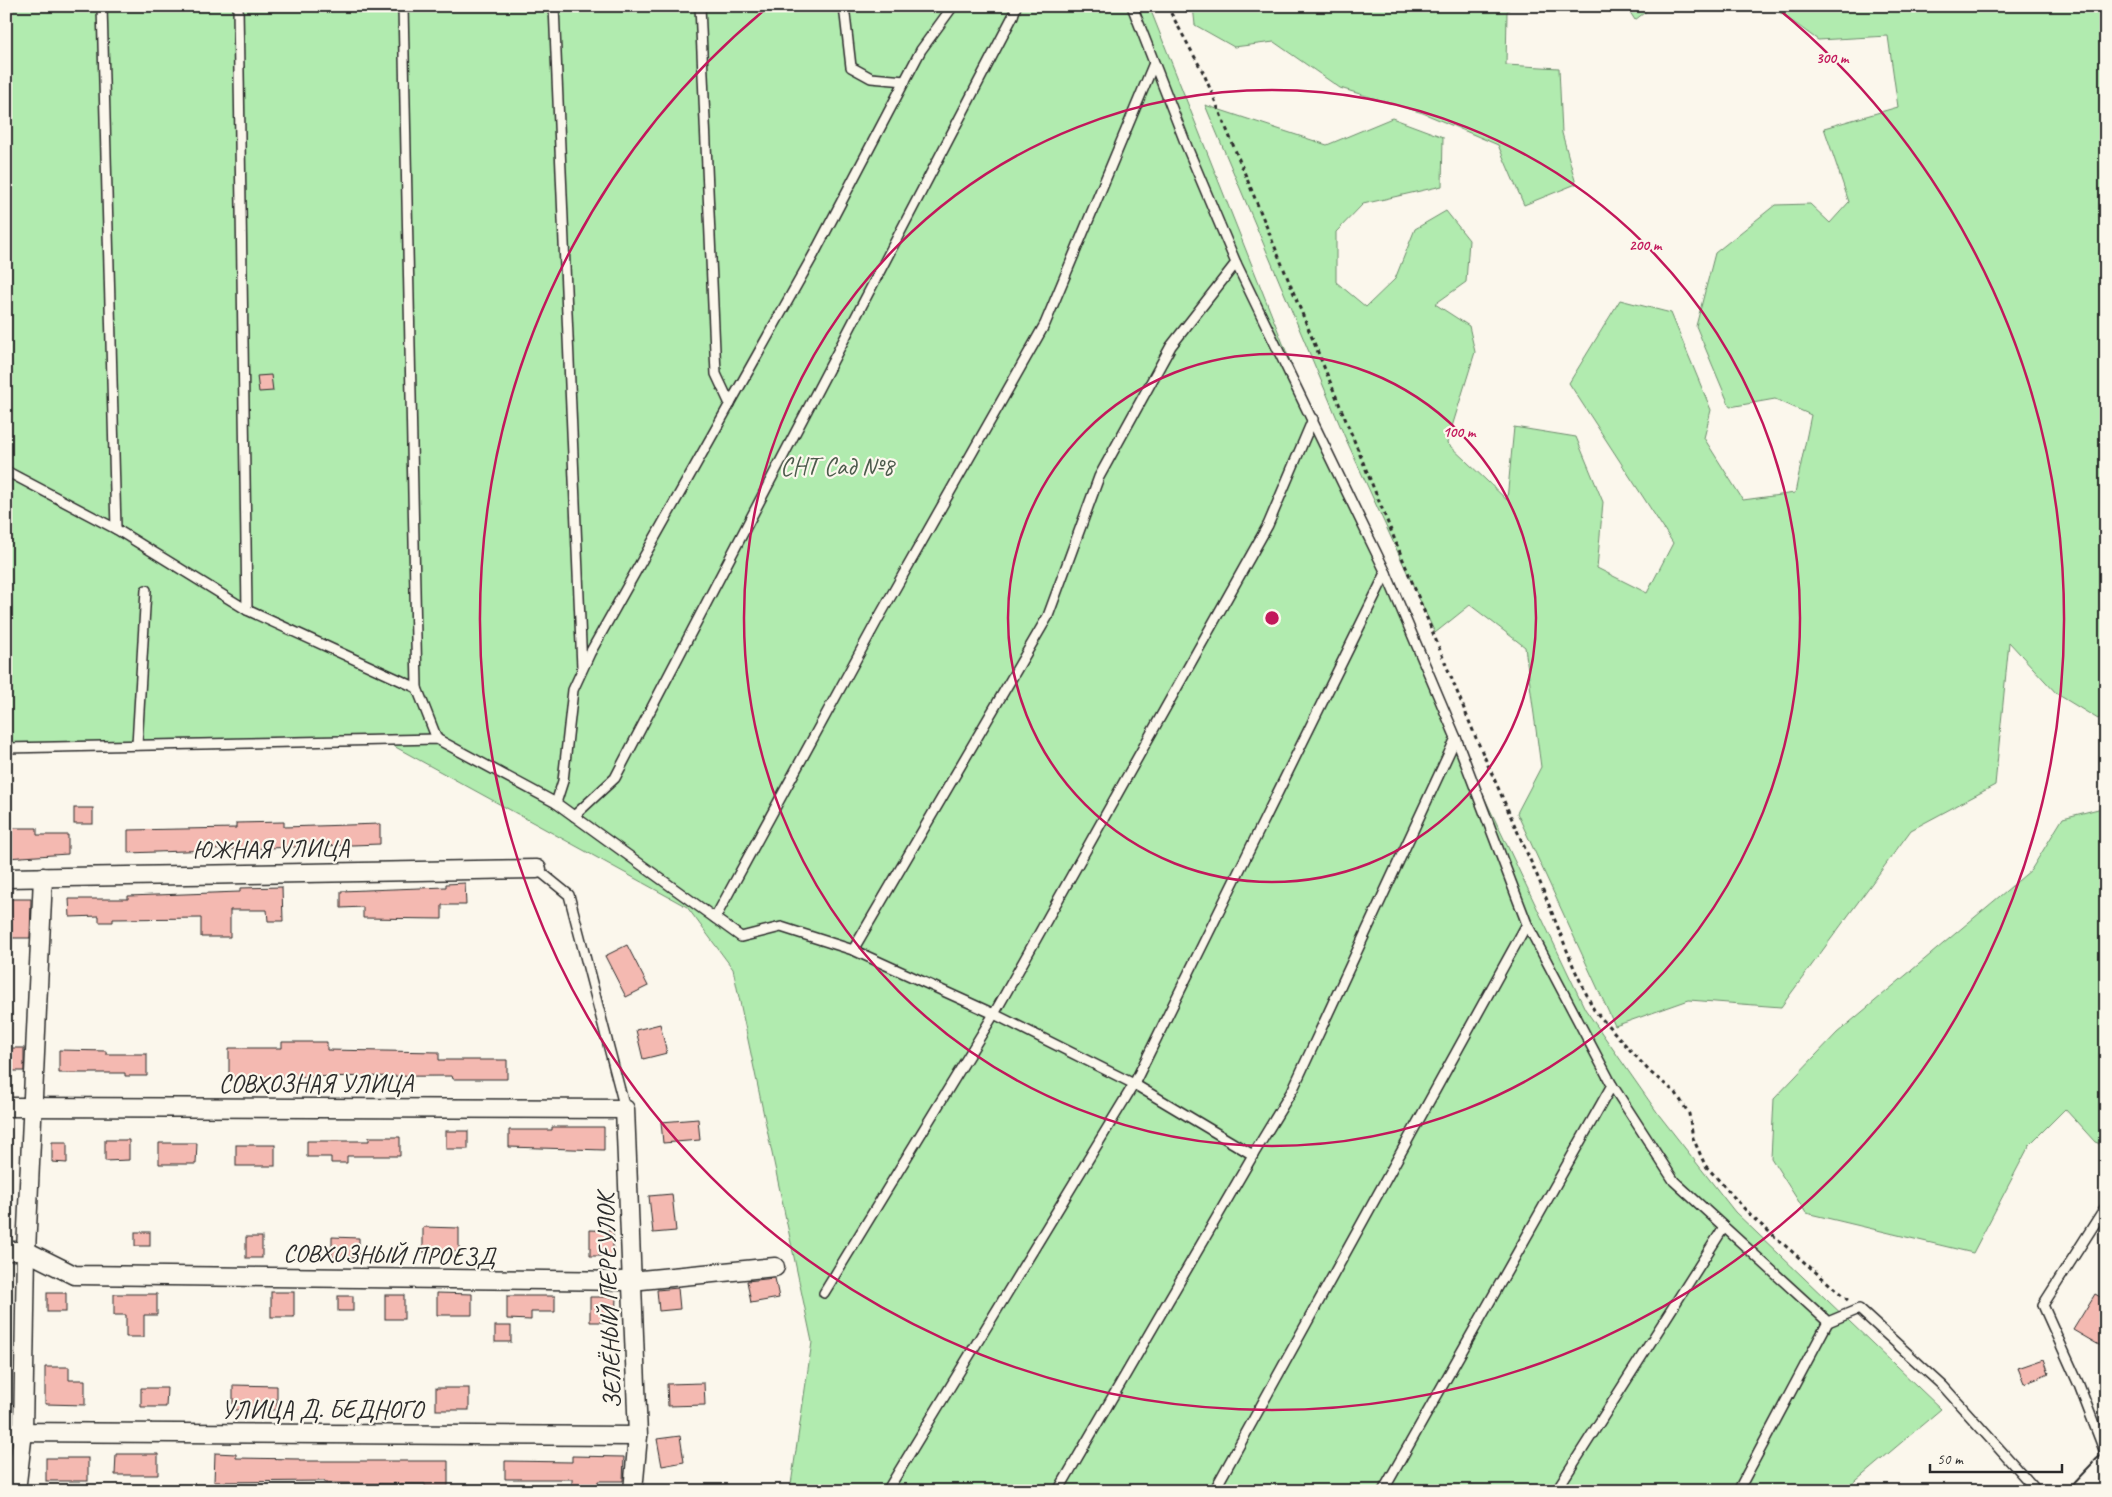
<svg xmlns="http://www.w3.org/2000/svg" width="2112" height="1497" font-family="Caveat,sans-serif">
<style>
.green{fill:#b1ebaf;stroke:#6e8b6d}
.building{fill:#f4b9b1;stroke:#2b2b2b}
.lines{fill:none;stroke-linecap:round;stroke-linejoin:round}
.service-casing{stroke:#2b2b2b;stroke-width:12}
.minor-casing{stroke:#2b2b2b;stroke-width:21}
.secondary-casing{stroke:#2b2b2b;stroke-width:28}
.path{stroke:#2b2b2b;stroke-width:3;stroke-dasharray:4 4;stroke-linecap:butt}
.service{stroke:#fbf7ec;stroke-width:9}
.minor{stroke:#fbf7ec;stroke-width:18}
.secondary{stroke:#fbf7ec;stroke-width:24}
.ring{fill:none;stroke:#c2185b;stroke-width:2.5}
.labels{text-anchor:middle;stroke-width:4.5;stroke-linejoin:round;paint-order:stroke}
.park-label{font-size:25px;fill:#4c5b4c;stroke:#fbf7ec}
.street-label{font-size:25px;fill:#2b2b2b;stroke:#fbf7ec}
.centre{fill:#c2185b;stroke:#fbf7ec;stroke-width:2.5}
.ring-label{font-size:15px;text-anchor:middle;font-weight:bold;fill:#c2185b;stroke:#fbf7ec;stroke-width:4.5;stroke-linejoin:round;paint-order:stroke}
</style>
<rect width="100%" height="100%" fill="#fbf7ec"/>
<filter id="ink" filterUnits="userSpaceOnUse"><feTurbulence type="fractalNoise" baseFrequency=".02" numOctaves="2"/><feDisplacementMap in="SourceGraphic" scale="10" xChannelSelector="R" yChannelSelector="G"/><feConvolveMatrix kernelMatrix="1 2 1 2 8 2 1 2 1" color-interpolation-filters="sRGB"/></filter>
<g filter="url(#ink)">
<g class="green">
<path d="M 6,6 L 1149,6 L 1313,419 L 1456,738 L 1585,1009 L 1659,1115 L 1735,1212 L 1941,1409 L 1844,1491 L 790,1491 L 812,1342 L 733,969 L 687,907 L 390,744 L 6,751 Z"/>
<path d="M 1193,6 L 1511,6 L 1507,12 L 1506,65 L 1559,68 L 1562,133 L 1576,184 L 1524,205 L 1498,145 L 1423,113 L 1340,88 L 1274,42 L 1234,47 L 1195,25 Z"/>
<path d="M 1626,6 L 1653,6 L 1635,20 Z"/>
<path d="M 1771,6 L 2106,6 L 2106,712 L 2098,719 L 2057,694 L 2009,642 L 1995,785 L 1911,830 L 1781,1007 L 1689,1000 L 1615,1026 L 1517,813 L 1541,767 L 1525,647 L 1470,605 L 1435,633 L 1344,435 L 1205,105 L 1327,145 L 1392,118 L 1443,137 L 1442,186 L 1363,204 L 1336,232 L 1336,282 L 1366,307 L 1395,279 L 1415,229 L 1446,211 L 1469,240 L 1466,282 L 1435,304 L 1469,326 L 1475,352 L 1447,443 L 1507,500 L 1514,427 L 1576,437 L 1603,502 L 1597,568 L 1647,593 L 1673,543 L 1569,383 L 1620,300 L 1671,313 L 1711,410 L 1704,438 L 1743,500 L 1795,493 L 1811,415 L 1775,399 L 1730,407 L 1696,326 L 1715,253 L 1775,205 L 1810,204 L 1830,223 L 1849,202 L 1824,128 L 1898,107 L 1888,36 L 1818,40 Z"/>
<path d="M 2106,807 L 2106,1146 L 2095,1142 L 2065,1109 L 2030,1144 L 1973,1253 L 1806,1213 L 1771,1158 L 1774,1099 L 1837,1033 L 2031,870 L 2063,818 Z"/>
</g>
<g class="building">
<path d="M 271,375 L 273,391 L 259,392 L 257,376 Z"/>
<rect x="74" y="808" width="19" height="16"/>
<path d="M 284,822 L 284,827 L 380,824 L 380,844 L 128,853 L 128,830 L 236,828 L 236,823 Z"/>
<path d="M 6,828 L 37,828 L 37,835 L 68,835 L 68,854 L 6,858 Z"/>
<path d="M 465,883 L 466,905 L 442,905 L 442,919 L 363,918 L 363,907 L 341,908 L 341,891 L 446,887 L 446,884 Z"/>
<path d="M 282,887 L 283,921 L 268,921 L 267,910 L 230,910 L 230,937 L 201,937 L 201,918 L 113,919 L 113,922 L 99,922 L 99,916 L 70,917 L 69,899 L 128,899 L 128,896 L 240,892 L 240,888 Z"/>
<path d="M 6,899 L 31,899 L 30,938 L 9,938 L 9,925 L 6,925 Z"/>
<path d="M 627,945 L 648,986 L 626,997 L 605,956 Z"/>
<path d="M 660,1024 L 667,1053 L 643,1059 L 636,1030 Z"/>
<path d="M 282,1042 L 327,1042 L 327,1050 L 439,1052 L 439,1060 L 507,1060 L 507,1079 L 453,1079 L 452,1076 L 229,1077 L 229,1048 L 282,1048 Z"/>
<rect x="6" y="1048" width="18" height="23"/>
<path d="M 59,1050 L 106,1051 L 106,1054 L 147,1054 L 147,1076 L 125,1076 L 125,1073 L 59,1073 Z"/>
<path d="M 698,1119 L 700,1140 L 663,1143 L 661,1122 Z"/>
<path d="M 552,1127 L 604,1127 L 604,1150 L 509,1147 L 509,1130 L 552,1130 Z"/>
<rect x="446" y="1131" width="22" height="18"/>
<path d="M 369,1137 L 400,1137 L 400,1156 L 347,1156 L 347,1163 L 331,1163 L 331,1157 L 307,1157 L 307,1141 L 369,1141 Z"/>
<path d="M 105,1140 L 129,1140 L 129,1160 L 105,1161 Z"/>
<path d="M 52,1142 L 67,1142 L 67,1163 L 52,1162 Z"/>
<path d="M 159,1143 L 197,1143 L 196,1164 L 159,1164 Z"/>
<rect x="236" y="1145" width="39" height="21"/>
<path d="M 672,1194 L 676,1231 L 653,1233 L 649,1196 Z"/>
<path d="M 423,1227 L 459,1228 L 459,1252 L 423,1252 Z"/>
<path d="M 590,1230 L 613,1231 L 613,1256 L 590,1256 Z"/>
<rect x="135" y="1232" width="15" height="14"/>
<rect x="246" y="1237" width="16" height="21"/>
<path d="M 332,1237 L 359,1238 L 359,1258 L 332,1257 Z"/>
<path d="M 775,1278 L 779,1298 L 751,1303 L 747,1281 Z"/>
<path d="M 678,1288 L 680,1309 L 659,1311 L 657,1290 Z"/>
<rect x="271" y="1292" width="23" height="25"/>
<rect x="47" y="1293" width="19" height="19"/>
<path d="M 437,1293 L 472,1294 L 472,1315 L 437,1315 Z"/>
<path d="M 114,1294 L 157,1294 L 157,1315 L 144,1315 L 144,1337 L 126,1337 L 126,1315 L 114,1315 Z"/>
<path d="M 2095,1294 L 2106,1300 L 2106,1349 L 2073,1330 Z"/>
<rect x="385" y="1295" width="19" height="24"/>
<rect x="338" y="1296" width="15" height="15"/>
<path d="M 507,1296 L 555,1296 L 555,1312 L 531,1312 L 531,1320 L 507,1319 Z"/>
<path d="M 590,1297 L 616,1297 L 615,1322 L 590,1322 Z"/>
<rect x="495" y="1326" width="16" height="16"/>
<path d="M 2044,1359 L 2049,1373 L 2024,1383 L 2018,1368 Z"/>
<path d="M 45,1367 L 69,1367 L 69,1380 L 85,1380 L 85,1405 L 45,1404 Z"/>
<path d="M 704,1383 L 705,1405 L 668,1406 L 667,1384 Z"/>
<path d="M 233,1385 L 277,1386 L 277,1410 L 233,1410 Z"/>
<path d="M 141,1388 L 167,1388 L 166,1407 L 141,1407 Z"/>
<rect x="436" y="1388" width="33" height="22"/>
<path d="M 680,1436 L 684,1462 L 662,1466 L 657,1439 Z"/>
<path d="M 215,1453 L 236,1454 L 236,1458 L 299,1459 L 299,1461 L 448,1461 L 448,1486 L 425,1486 L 425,1484 L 325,1483 L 325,1481 L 214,1482 Z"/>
<path d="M 116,1454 L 158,1454 L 158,1475 L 115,1475 Z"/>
<path d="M 572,1456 L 624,1457 L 623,1481 L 598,1481 L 598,1485 L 591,1485 L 591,1490 L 572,1490 L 572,1479 L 505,1479 L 505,1461 L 572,1462 Z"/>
<rect x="46" y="1458" width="42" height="23"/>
</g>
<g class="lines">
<defs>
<g id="service">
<path d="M 102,6 L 116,529"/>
<path d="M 238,6 L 247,610"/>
<path d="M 403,6 L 417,688"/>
<path d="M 554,6 L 582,668"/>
<path d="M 700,6 L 716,374 L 730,404"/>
<path d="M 844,6 L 851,67 L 871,78 L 905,81"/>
<path d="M 953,6 L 921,50 L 814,254 L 590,653 L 573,690 L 563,781 L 556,803 L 741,937 L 781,927 L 853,950 L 994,1014 L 1134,1084 L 1253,1155 L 1293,1089 L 1456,738"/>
<path d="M 1132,6 L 1187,147 L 1236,263 L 1386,573 L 1456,738 L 1527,924 L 1612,1085 L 1674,1181 L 1828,1322 L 1859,1309 L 1943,1386 L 2037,1491"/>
<path d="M 6,471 L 116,529 L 247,610 L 417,688 L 437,739"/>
<path d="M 137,745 L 146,590"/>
<path d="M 6,748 L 437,739 L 556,803"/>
<path d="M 574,816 L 615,778 L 1013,16 L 1016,6"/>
<path d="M 537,869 L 569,895 L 625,1109"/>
<path d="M 715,918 L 878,619 L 1045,324 L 1154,63"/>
<path d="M 853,950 L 1048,616 L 1099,477 L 1171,346 L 1236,263"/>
<path d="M 2106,1206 L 2043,1305 L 2079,1385 L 2106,1455"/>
<path d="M 824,1293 L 994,1014 L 1268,525 L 1313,419"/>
<path d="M 887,1491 L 1134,1084 L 1386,573"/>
<path d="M 1058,1491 L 1253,1155"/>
<path d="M 1214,1491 L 1527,924"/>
<path d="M 1383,1491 L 1612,1085"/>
<path d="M 1556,1491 L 1724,1227"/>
<path d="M 1738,1491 L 1828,1322"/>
</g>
<g id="minor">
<path d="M 6,878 L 537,869"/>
<path d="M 6,1107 L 625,1109 L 638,1436 L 633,1491"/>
<path d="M 6,1251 L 26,1251 L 74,1275 L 631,1281 L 775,1267"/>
<path d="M 6,1432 L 638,1436"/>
<path d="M 16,1491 L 23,1432 L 26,1251 L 43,877"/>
</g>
<path id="secondary" d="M 2084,1491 L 2106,1468"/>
</defs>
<use href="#service" class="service-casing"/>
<use href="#minor" class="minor-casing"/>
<use href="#secondary" class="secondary-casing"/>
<path class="path" d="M 1167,6 L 1204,74 L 1476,738 L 1539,880 L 1574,968 L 1594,1010 L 1650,1072 L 1676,1093 L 1689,1114 L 1693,1138 L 1705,1165 L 1751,1216 L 1849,1301"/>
<use href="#service" class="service"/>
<use href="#minor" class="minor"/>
<use href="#secondary" class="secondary"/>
</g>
</g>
<g class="ring">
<circle cx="1272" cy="618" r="264"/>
<circle cx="1272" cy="618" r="528"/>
<path d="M1776 7A792 792 0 1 1 768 7"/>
</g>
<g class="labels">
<g class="park-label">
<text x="837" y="475">СНТ Сад №8</text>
</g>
<g class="street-label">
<text transform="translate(271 848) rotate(-1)" y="9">ЮЖНАЯ УЛИЦА</text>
<text x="316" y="1092">СОВХОЗНАЯ УЛИЦА</text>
<text transform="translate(389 1254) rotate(1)" y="9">СОВХОЗНЫЙ ПРОЕЗД</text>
<text transform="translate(608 1301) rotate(-92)" y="9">ЗЕЛЁНЫЙ ПЕРЕУЛОК</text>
<text x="322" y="1418">УЛИЦА Д. БЕДНОГО</text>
</g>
</g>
<circle cx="1272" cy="618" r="8" class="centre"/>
<g class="ring-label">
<text x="1832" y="63">300 m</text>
<text x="1645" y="250">200 m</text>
<text x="1459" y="437">100 m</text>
</g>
<rect width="2112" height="1497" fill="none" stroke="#fbf7ec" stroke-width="25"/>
<rect x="12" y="12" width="2087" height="1472" fill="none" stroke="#2b2b2b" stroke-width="2" filter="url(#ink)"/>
<path d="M1930 1464v8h132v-8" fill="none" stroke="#2b2b2b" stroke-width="2.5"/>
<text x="1937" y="1464" font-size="15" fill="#2b2b2b" stroke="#fbf7ec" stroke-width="4" paint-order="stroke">50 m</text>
</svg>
